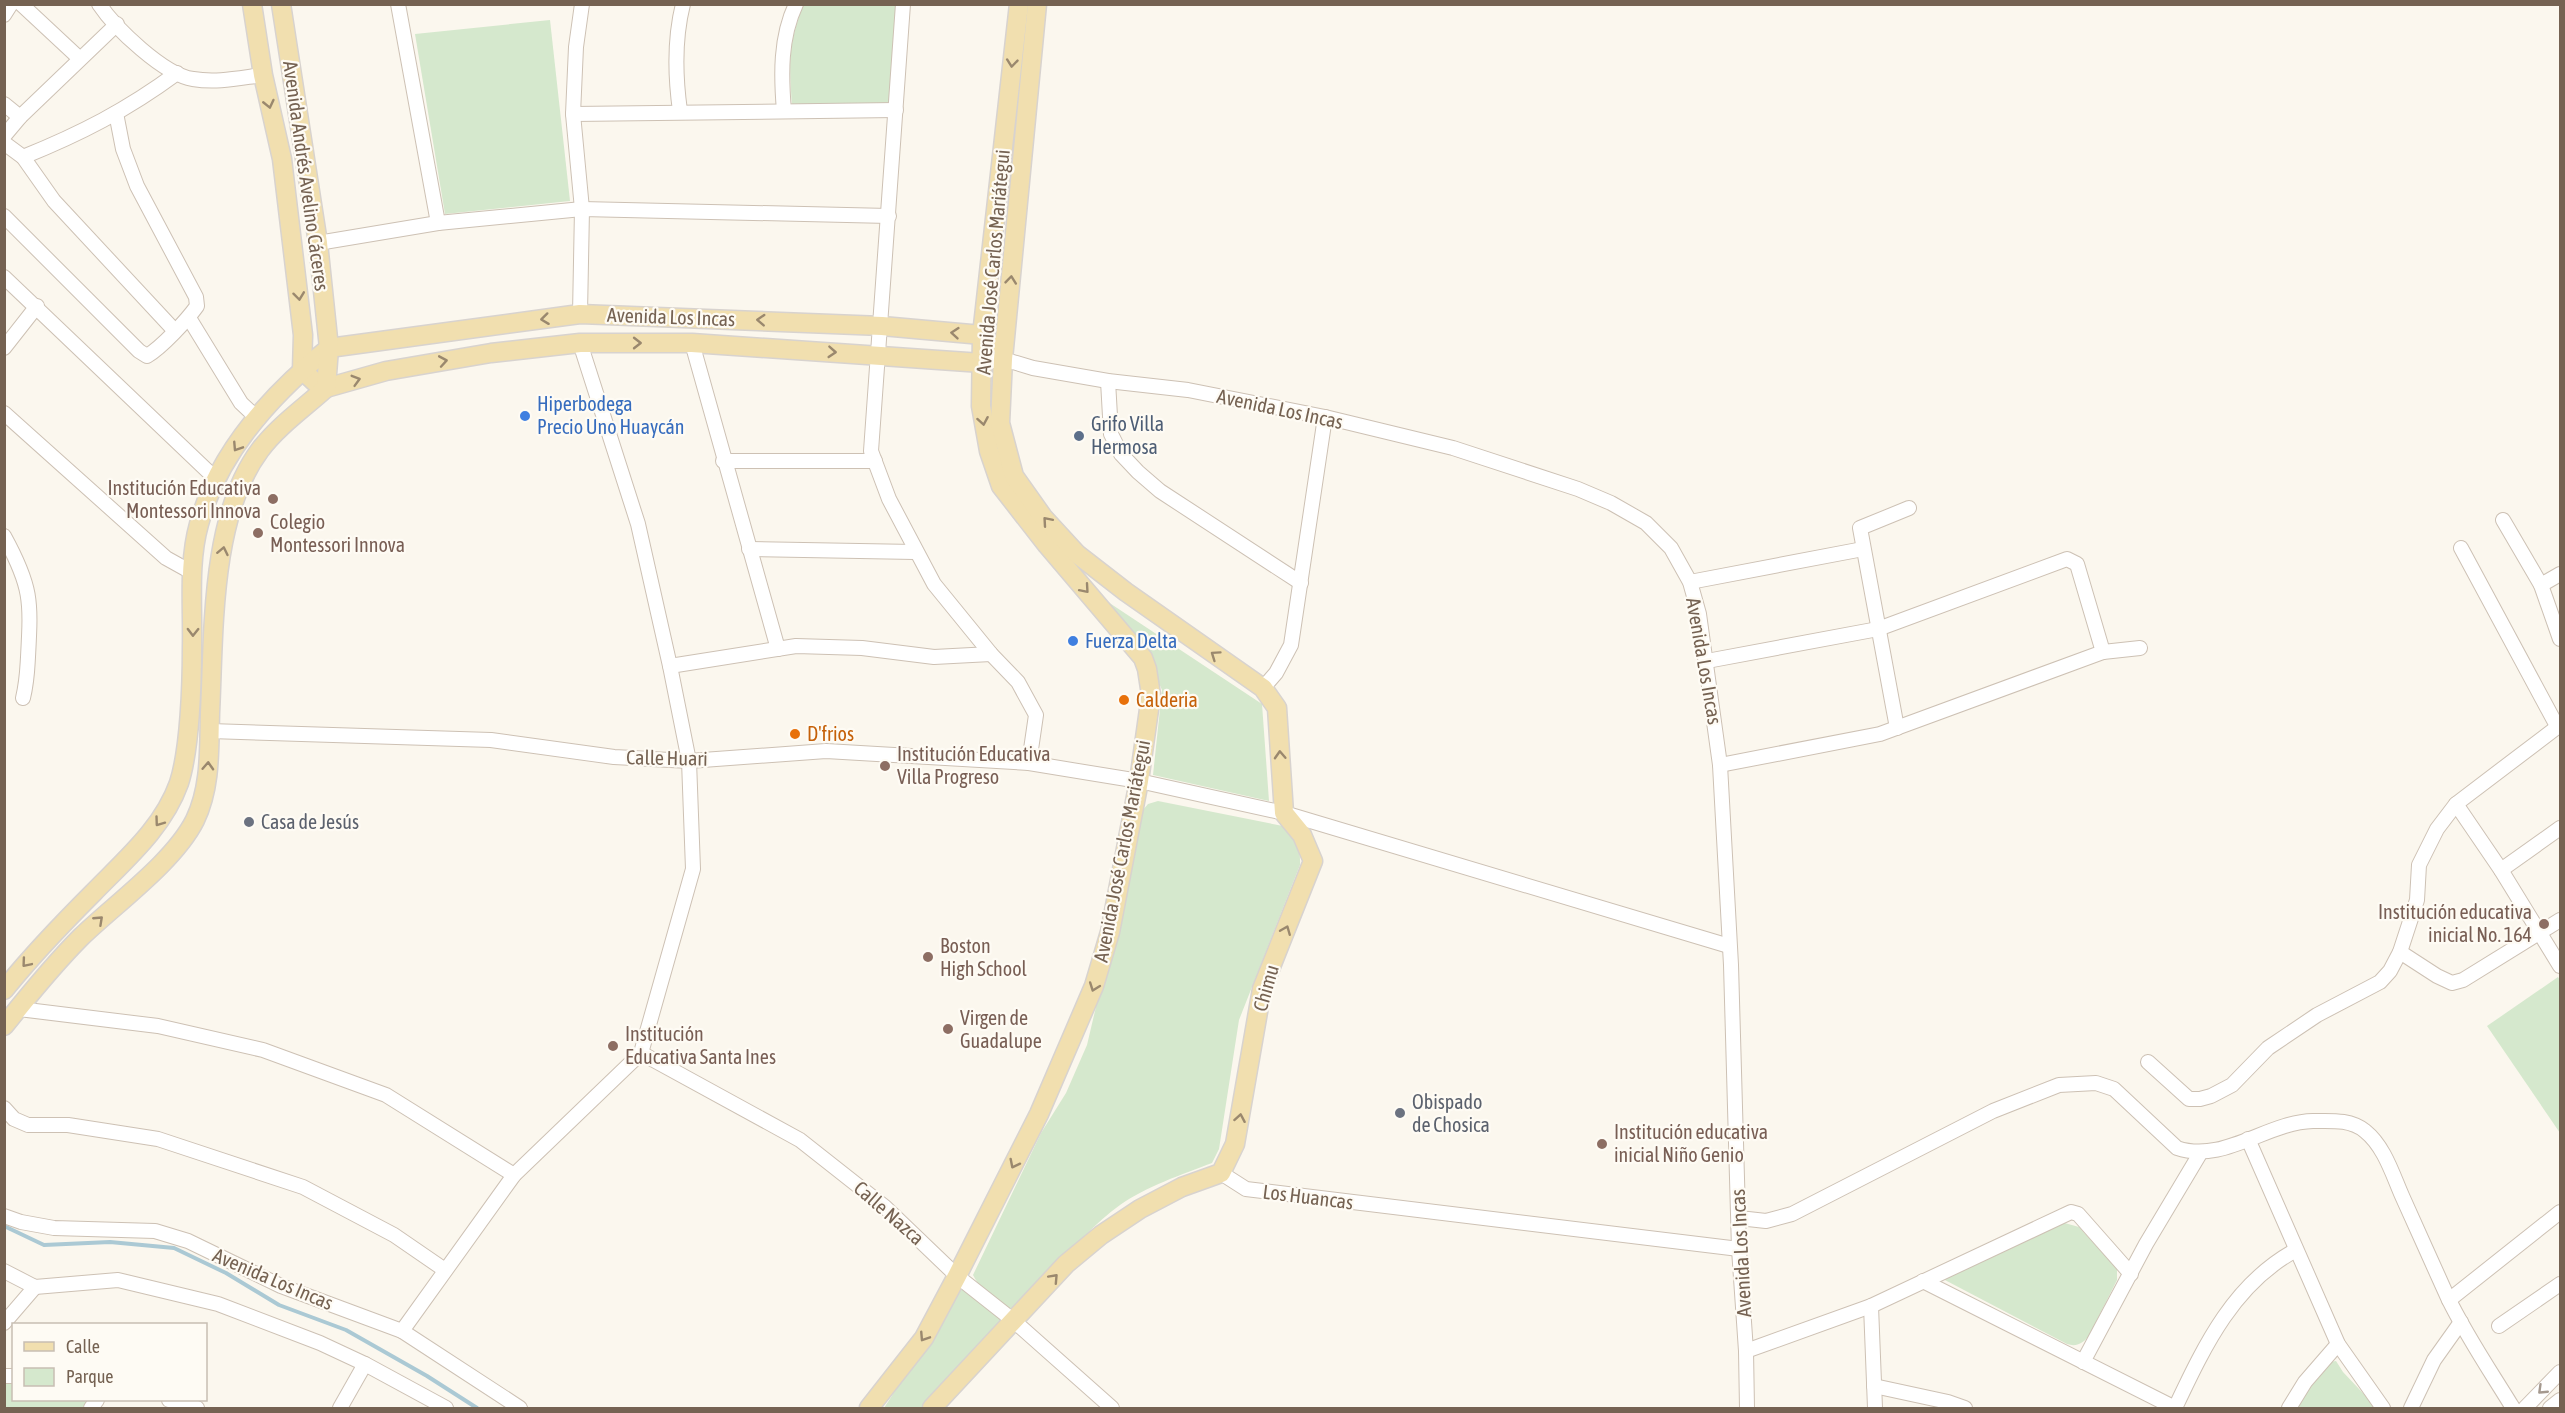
<svg xmlns="http://www.w3.org/2000/svg" width="2565" height="1413" font-family="'Asap Condensed',sans-serif">
<style>
.green{fill:#d5e8cd}
.lines{fill:none;stroke-linecap:round;stroke-linejoin:round}
.stream{stroke:#abc9d4;stroke-width:4}
.minor-casing{stroke:#cdc1b4;stroke-width:16}
.major-casing{stroke:#d8d3cf;stroke-width:21}
.minor{stroke:#fff;stroke-width:14}
.major{stroke:#f1dfaf;stroke-width:18}
.oneway{stroke:#9a886e}
.oneway2{stroke:#a5998f}
.shop-dot{fill:#3f7fe0;stroke:#fefbf4;stroke-width:2}
.service-dot{fill:#5c6f8a;stroke:#fefbf4;stroke-width:2}
.education-dot{fill:#8d6e63;stroke:#fefbf4;stroke-width:2}
.food-dot{fill:#e8710a;stroke:#fefbf4;stroke-width:2}
.worship-dot{fill:#6b7280;stroke:#fefbf4;stroke-width:2}
.labels{text-anchor:middle;stroke-width:4.5;stroke-linejoin:round;paint-order:stroke}
.street-label{font-size:20px;fill:#756252;stroke:#fefbf4}
.shop-label{font-size:20px;fill:#366cbe;stroke:#fefbf4;text-anchor:start}
.service-label{font-size:20px;fill:#4e5e75;stroke:#fefbf4;text-anchor:start}
.education-label{font-size:20px;fill:#785e54;stroke:#fefbf4;text-anchor:start}
.food-label{font-size:20px;fill:#c56008;stroke:#fefbf4;text-anchor:start}
.worship-label{font-size:20px;fill:#5b616d;stroke:#fefbf4;text-anchor:start}
</style>
<rect width="100%" height="100%" fill="#fbf7ee"/>
<g class="green">
<path d="M 803,5 L 900,5 L 892,106 L 792,106 C 789,62 788,46 803,5 Z"/>
<path d="M 550,20 L 570,201 L 445,214 L 415,34 Z"/>
<path d="M 1108,602 L 1262,704 L 1269,801 L 1153,775 L 1162,690 L 1144,648 Z"/>
<path d="M 1158,801 L 1283,826 C 1296,834 1301,851 1300,865 L 1239,1020 L 1219,1149 L 1212,1163 C 1183,1174 1145,1187 1120,1205 C 1083,1232 1048,1277 1017,1311 C 998,1307 982,1292 973,1275 L 1041,1133 L 1066,1093 L 1087,1045 L 1142,811 L 1148,804 Z"/>
<path d="M 2558,977 L 2560,980 L 2560,1133 L 2487,1026 Z"/>
<path d="M 2061,1222 L 2079,1227 L 2117,1269 L 2117,1280 L 2089,1336 C 2082,1344 2076,1347 2067,1344 L 1943,1279 Z"/>
<path d="M 963,1286 L 1012,1330 L 930,1408 L 884,1408 Z"/>
<path d="M 2336,1361 L 2343,1372 L 2377,1408 L 2296,1408 L 2302,1396 L 2330,1362 Z"/>
<path d="M 4,1380 L 13,1380 L 14,1400 L 89,1400 L 82,1408 L 5,1408 Z"/>
</g>
<g class="lines">
<path class="stream" d="M 4,1226 L 44,1245 L 110,1242 L 174,1248 L 226,1273 L 279,1305 L 346,1330 L 427,1376 L 477,1408"/>
<defs>
<g id="minor">
<path d="M 21,4 L 79,58"/>
<path d="M 99,4 C 115,28 164,75 193,79 C 217,83 239,78 263,75"/>
<path d="M 398,4 L 438,223"/>
<path d="M 903,4 L 871,451 L 889,499 L 934,584 L 991,654 L 1018,682 L 1036,715 L 1029,763"/>
<path d="M 4,15 L 11,4"/>
<path d="M 4,104 L 20,117"/>
<path d="M 680,111 C 675,75 674,40 683,4"/>
<path d="M 784,111 C 781,75 780,38 796,4"/>
<path d="M 573,114 L 896,110"/>
<path d="M 4,136 L 20,117 L 117,24"/>
<path d="M 4,143 L 23,157 L 54,201 L 174,330"/>
<path d="M 23,157 C 80,134 127,110 177,73"/>
<path d="M 4,216 L 139,351 L 147,356 C 162,347 187,320 197,306 L 196,297 L 137,186 L 123,149 L 116,113"/>
<path d="M 318,243 L 438,223 L 582,209 L 889,216"/>
<path d="M 4,277 L 217,480"/>
<path d="M 580,314 L 582,209 L 573,114 L 576,47 L 582,4"/>
<path d="M 189,318 L 241,403 L 258,419"/>
<path d="M 692,343 L 778,649"/>
<path d="M 4,348 L 37,306"/>
<path d="M 982,363 L 1003,359 L 1033,368 L 1108,381 L 1188,390 L 1325,417 L 1453,448 L 1578,489 L 1611,503 L 1646,523 L 1671,548 L 1690,582 L 1699,614 L 1720,765 L 1731,965 L 1739,1249 L 1746,1351 L 1747,1408"/>
<path d="M 1108,381 L 1111,434 L 1121,454 L 1138,472 L 1160,491 L 1301,583"/>
<path d="M 4,413 L 166,558 L 193,573"/>
<path d="M 723,461 L 875,461"/>
<path d="M 2503,520 L 2541,585 L 2560,639"/>
<path d="M 4,536 C 32,587 31,601 28,657 C 27,674 27,681 23,698"/>
<path d="M 2461,548 L 2557,726"/>
<path d="M 749,549 L 915,552"/>
<path d="M 1690,582 L 1863,549"/>
<path d="M 2541,585 L 2560,574"/>
<path d="M 1707,661 L 1878,629 L 2067,559 L 2077,564 L 2103,652"/>
<path d="M 670,666 L 796,646 L 862,648 L 934,657 L 991,654"/>
<path d="M 1263,688 L 1276,673 L 1291,645 L 1325,417"/>
<path d="M 1897,728 L 1860,528 L 1909,508"/>
<path d="M 210,731 L 491,740 L 614,757 L 689,761 L 826,751 L 1029,763 L 1139,781 L 1284,813 L 1729,946"/>
<path d="M 1720,765 L 1880,734 L 2103,652 L 2140,648"/>
<path d="M 2456,804 L 2501,870 L 2560,966"/>
<path d="M 2501,870 L 2560,828"/>
<path d="M 2400,952 L 2437,976 L 2452,983 L 2463,980 L 2560,920"/>
<path d="M 19,1009 L 158,1026 L 263,1050 L 386,1095 L 514,1175"/>
<path d="M 641,1053 L 800,1140 L 885,1207 L 957,1276 L 1014,1321 L 1112,1408"/>
<path d="M 2148,1062 L 2189,1099 L 2200,1099 L 2211,1096 L 2232,1085 L 2268,1048 L 2317,1015 L 2380,982 L 2390,971 L 2400,952 L 2417,900 L 2419,865 L 2437,829 L 2456,804 L 2560,725"/>
<path d="M 4,1108 L 14,1119 L 28,1125 L 68,1125 L 158,1139 L 303,1187 L 394,1235 L 445,1270"/>
<path d="M 2248,1139 L 2338,1344 L 2383,1408"/>
<path d="M 1221,1173 L 1246,1189 L 1739,1249"/>
<path d="M 4,1216 L 21,1222 L 54,1228 L 155,1231 L 188,1241 L 281,1286 L 402,1331 L 520,1408"/>
<path d="M 1739,1218 L 1766,1221 L 1792,1214 L 1993,1111 L 2059,1085 L 2096,1083 L 2114,1089 L 2177,1148 C 2223,1164 2267,1122 2313,1121 C 2331,1121 2350,1119 2365,1131 C 2385,1147 2393,1176 2403,1198 C 2418,1231 2433,1265 2448,1298 C 2467,1337 2491,1372 2513,1408"/>
<path d="M 4,1271 L 35,1287 L 118,1280 L 218,1304 L 320,1343 L 365,1364 L 446,1408"/>
<path d="M 1923,1281 L 2175,1408"/>
<path d="M 2449,1300 L 2560,1212"/>
<path d="M 1871,1306 L 1875,1408"/>
<path d="M 4,1323 L 35,1287"/>
<path d="M 2499,1326 L 2560,1284"/>
<path d="M 402,1331 L 514,1175 L 641,1053 L 693,869 L 689,761 L 670,666 L 638,524 L 580,343"/>
<path d="M 1746,1351 L 1871,1306 L 2071,1212 L 2078,1214 L 2131,1274"/>
<path d="M 2083,1362 L 2146,1244 L 2201,1152"/>
<path d="M 4,1376 L 14,1376"/>
<path d="M 1874,1386 L 1948,1402 L 1965,1408"/>
<path d="M 169,1400 L 197,1408"/>
<path d="M 91,1408 L 97,1400"/>
<path d="M 340,1408 L 365,1364"/>
<path d="M 2175,1408 C 2204,1347 2233,1284 2296,1250"/>
<path d="M 2289,1408 L 2305,1382 L 2338,1344"/>
<path d="M 2411,1408 L 2434,1360 L 2461,1322"/>
<path d="M 2525,1408 L 2560,1372"/>
<path d="M 2550,1408 L 2560,1400"/>
</g>
<g id="major">
<path d="M 252,4 L 263,75 L 282,159 L 303,335 L 302,370 L 316,383 L 326,388"/>
<path d="M 329,348 L 580,314 L 882,326 L 982,335 L 990,344"/>
<path d="M 326,388 L 386,371 L 491,353 L 580,343 L 692,343 L 982,363"/>
<path d="M 4,990 C 32,955 62,924 93,893 C 126,859 163,828 179,783 C 190,749 192,683 192,647 C 193,607 188,563 199,524 C 218,453 273,393 329,348"/>
<path d="M 4,1026 C 28,996 54,964 81,937 C 115,904 174,862 195,820 C 211,787 209,749 210,713 C 214,633 210,517 260,450 C 278,426 304,408 326,388 L 329,348 L 318,243 L 281,4"/>
<path d="M 869,1408 L 924,1338 L 957,1276 L 1039,1114 L 1094,986 L 1110,932 L 1139,781 L 1151,695 L 1147,669 L 1143,658 L 1047,545 L 1001,486 L 989,451 L 981,406 L 982,335 L 1019,4"/>
<path d="M 932,1408 L 1066,1264 L 1101,1235 L 1140,1209 L 1182,1187 L 1221,1173 L 1235,1144 L 1262,989 L 1313,861 L 1302,835 L 1284,813 L 1277,708 L 1263,688 L 1126,592 L 1077,554 L 1043,517 L 1014,476 L 1000,423 L 1003,359 L 1037,4"/>
</g>
</defs>
<use href="#minor" class="minor-casing"/>
<use href="#major" class="major-casing"/>
<use href="#minor" class="minor"/>
<use href="#major" class="major"/>
</g>
<defs><path id="oneway-chevron" d="M-2-3.5L2.5 0L-2 3.5" fill="none" stroke-width="1.6" stroke-linecap="round" stroke-linejoin="round" transform="scale(1.5)"/></defs>
<g class="oneway">
<use href="#oneway-chevron" transform="translate(1012 63) rotate(96)"/>
<use href="#oneway-chevron" transform="translate(269 104) rotate(77)"/>
<use href="#oneway-chevron" transform="translate(1011 280) rotate(-84)"/>
<use href="#oneway-chevron" transform="translate(299 296) rotate(83)"/>
<use href="#oneway-chevron" transform="translate(545 319) rotate(173)"/>
<use href="#oneway-chevron" transform="translate(761 320) rotate(-177)"/>
<use href="#oneway-chevron" transform="translate(955 333) rotate(-175)"/>
<use href="#oneway-chevron" transform="translate(637 343)"/>
<use href="#oneway-chevron" transform="translate(832 352) rotate(4)"/>
<use href="#oneway-chevron" transform="translate(443 361) rotate(-10)"/>
<use href="#oneway-chevron" transform="translate(356 380) rotate(-16)"/>
<use href="#oneway-chevron" transform="translate(983 421) rotate(80)"/>
<use href="#oneway-chevron" transform="translate(237 447) rotate(123)"/>
<use href="#oneway-chevron" transform="translate(1047 521) rotate(-131)"/>
<use href="#oneway-chevron" transform="translate(223 551) rotate(-78)"/>
<use href="#oneway-chevron" transform="translate(1085 589) rotate(49)"/>
<use href="#oneway-chevron" transform="translate(193 632) rotate(91)"/>
<use href="#oneway-chevron" transform="translate(1215 655) rotate(-145)"/>
<use href="#oneway-chevron" transform="translate(1280 755) rotate(-93)"/>
<use href="#oneway-chevron" transform="translate(208 766) rotate(-87)"/>
<use href="#oneway-chevron" transform="translate(159 822) rotate(126)"/>
<use href="#oneway-chevron" transform="translate(99 920) rotate(-43)"/>
<use href="#oneway-chevron" transform="translate(1286 930) rotate(-68)"/>
<use href="#oneway-chevron" transform="translate(26 963) rotate(130)"/>
<use href="#oneway-chevron" transform="translate(1094 987) rotate(110)"/>
<use href="#oneway-chevron" transform="translate(1240 1118) rotate(-80)"/>
<use href="#oneway-chevron" transform="translate(1014 1164) rotate(117)"/>
<use href="#oneway-chevron" transform="translate(1054 1278) rotate(-47)"/>
<use href="#oneway-chevron" transform="translate(924 1337) rotate(123)"/>
</g>
<use class="oneway2" href="#oneway-chevron" transform="translate(2542 1390) rotate(136)"/>
<g class="shop-dot">
<circle cx="525" cy="416" r="6"/>
<circle cx="1073" cy="641" r="6"/>
</g>
<circle class="service-dot" cx="1079" cy="436" r="6"/>
<g class="education-dot">
<circle cx="273" cy="499" r="6"/>
<circle cx="258" cy="533" r="6"/>
<circle cx="885" cy="766" r="6"/>
<circle cx="2544" cy="924" r="6"/>
<circle cx="928" cy="957" r="6"/>
<circle cx="948" cy="1029" r="6"/>
<circle cx="613" cy="1046" r="6"/>
<circle cx="1602" cy="1144" r="6"/>
</g>
<g class="food-dot">
<circle cx="1124" cy="700" r="6"/>
<circle cx="795" cy="734" r="6"/>
</g>
<g class="worship-dot">
<circle cx="249" cy="822" r="6"/>
<circle cx="1400" cy="1113" r="6"/>
</g>
<g class="labels">
<g class="street-label">
<text transform="translate(306 176) rotate(82)" y="7">Avenida Andrés Avelino Cáceres</text>
<text transform="translate(993 262) rotate(-85)" y="7">Avenida José Carlos Mariátegui</text>
<text transform="translate(671 317) rotate(2)" y="7">Avenida Los Incas</text>
<text transform="translate(1280 409) rotate(12)" y="7">Avenida Los Incas</text>
<text transform="translate(1704 661) rotate(80)" y="7">Avenida Los Incas</text>
<text transform="translate(667 758) rotate(1)" y="7">Calle Huari</text>
<text transform="translate(1122 851) rotate(-79)" y="7">Avenida José Carlos Mariátegui</text>
<text transform="translate(1266 988) rotate(-74)" y="7">Chimu</text>
<text transform="translate(1308 1197) rotate(7)" y="7">Los Huancas</text>
<text transform="translate(889 1213) rotate(41)" y="7">Calle Nazca</text>
<text transform="translate(1741 1253) rotate(-93)" y="7">Avenida Los Incas</text>
<text transform="translate(273 1279) rotate(23)" y="7">Avenida Los Incas</text>
</g>
<g class="shop-label">
<text x="537" y="411">Hiperbodega<tspan x="537" dy="23">Precio Uno Huaycán</tspan></text>
<text x="1085" y="648">Fuerza Delta</text>
</g>
<g class="service-label">
<text x="1091" y="431">Grifo Villa<tspan x="1091" dy="23">Hermosa</tspan></text>
</g>
<g class="education-label">
<text x="261" y="495" text-anchor="end">Institución Educativa<tspan x="261" dy="23">Montessori Innova</tspan></text>
<text x="270" y="529">Colegio<tspan x="270" dy="23">Montessori Innova</tspan></text>
<text x="897" y="761">Institución Educativa<tspan x="897" dy="23">Villa Progreso</tspan></text>
<text x="2532" y="919" text-anchor="end">Institución educativa<tspan x="2532" dy="23">inicial No. 164</tspan></text>
<text x="940" y="953">Boston<tspan x="940" dy="23">High School</tspan></text>
<text x="960" y="1025">Virgen de<tspan x="960" dy="23">Guadalupe</tspan></text>
<text x="625" y="1041">Institución<tspan x="625" dy="23">Educativa Santa Ines</tspan></text>
<text x="1614" y="1139">Institución educativa<tspan x="1614" dy="23">inicial Niño Genio</tspan></text>
</g>
<g class="food-label">
<text x="1136" y="707">Calderia</text>
<text x="807" y="741">D'frios</text>
</g>
<g class="worship-label">
<text x="261" y="829">Casa de Jesús</text>
<text x="1412" y="1109">Obispado<tspan x="1412" dy="23">de Chosica</tspan></text>
</g>
</g>
<rect width="2565" height="1413" fill="none" stroke="#756252" stroke-width="12"/>
<rect x="12" y="1323" width="195" height="78" fill="#fefbf4" stroke="#c7beb3" stroke-width="1.5"/>
<rect x="24" y="1342" width="30" height="9" fill="#f1dfaf" stroke="#c7beb3" stroke-width="1.5"/>
<text x="66" y="1353" font-size="18" fill="#756252">Calle</text>
<rect x="24" y="1368" width="30" height="18" fill="#d5e8cd" stroke="#c7beb3" stroke-width="1.5"/>
<text x="66" y="1383" font-size="18" fill="#756252">Parque</text>
</svg>
